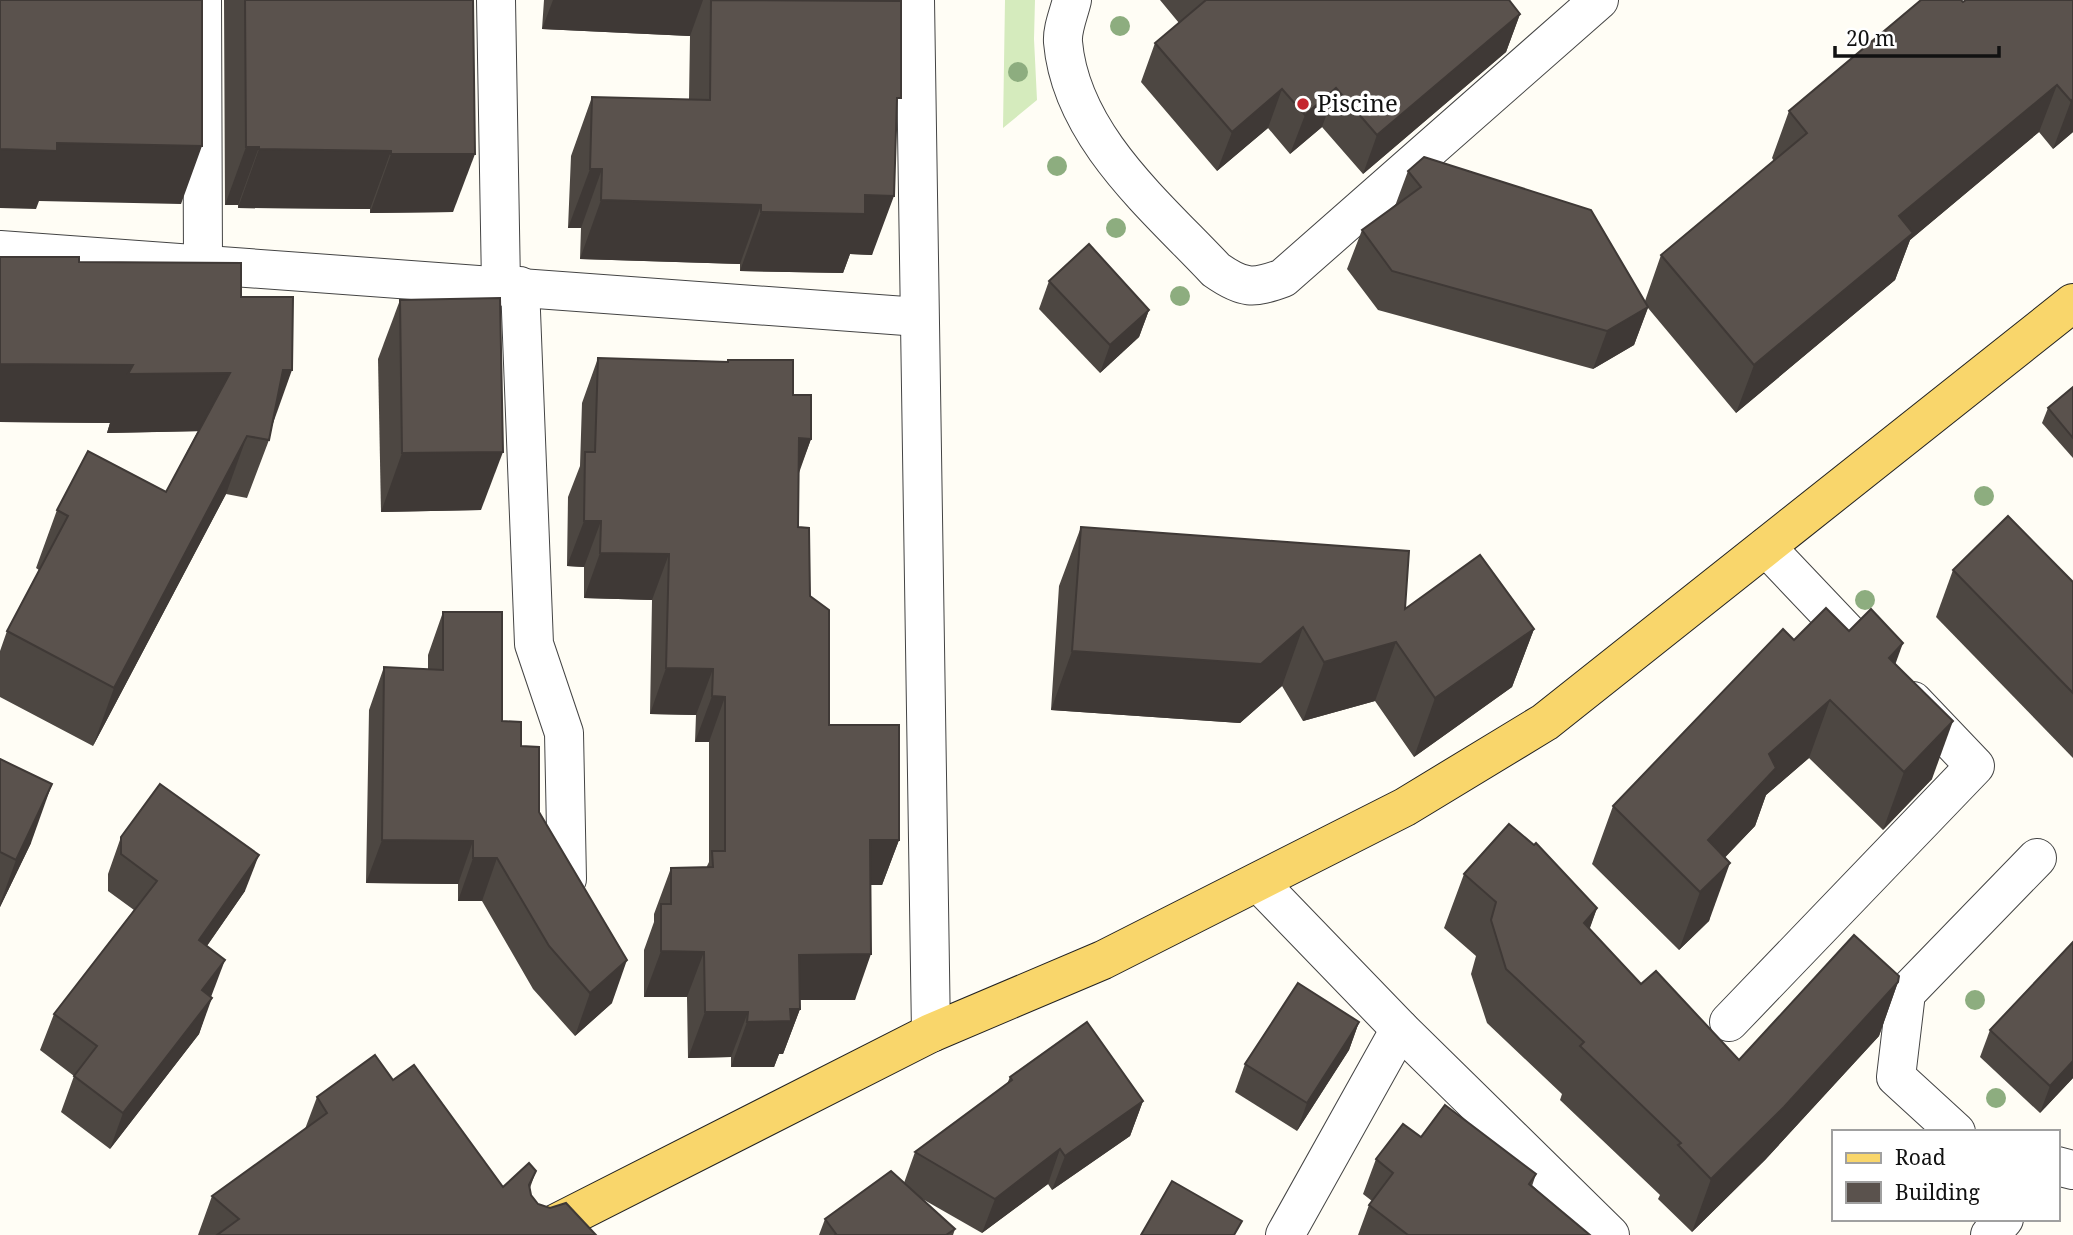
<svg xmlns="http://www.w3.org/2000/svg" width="2073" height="1235" font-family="'Noto Serif',serif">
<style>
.green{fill:#d5ebbd}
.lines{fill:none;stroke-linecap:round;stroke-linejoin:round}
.minor-casing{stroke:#444;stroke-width:40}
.major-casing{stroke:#222;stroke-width:40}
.minor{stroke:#fff;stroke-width:38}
.major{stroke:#f9d66b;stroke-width:38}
.tree{fill:#8dad7f}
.wall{fill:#4d4742}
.shaded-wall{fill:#3f3936}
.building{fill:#5a524d;stroke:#3f3936;stroke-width:2}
.poi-dot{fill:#c4262e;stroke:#fff;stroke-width:2.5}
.labels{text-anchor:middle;stroke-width:7;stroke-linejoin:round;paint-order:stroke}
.poi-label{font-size:24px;fill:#111;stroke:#fff;text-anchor:start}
</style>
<rect width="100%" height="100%" fill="#fffdf5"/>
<path class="green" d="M 1005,0 L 1035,0 L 1034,39 L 1037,100 L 1003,128 Z"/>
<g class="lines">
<defs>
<g id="minor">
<path d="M 202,0 L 203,264"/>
<path d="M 496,0 L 501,285"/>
<path d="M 915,0 L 931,1033"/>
<path d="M 1072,0 C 1069,13 1062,29 1063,42 C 1071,136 1156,206 1216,270 C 1243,289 1253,289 1283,278 L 1599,0"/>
<path d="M 0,250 L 919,317"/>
<path d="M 520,286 L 534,644 L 564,733 L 567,879"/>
<path d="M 1766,547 L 1861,647"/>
<path d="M 1258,882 L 1400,1029 L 1610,1235"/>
<path d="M 1729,1022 L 1975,766 L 1913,701"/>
<path d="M 1956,1132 L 1896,1077 L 1906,993 L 2037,858"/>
<path d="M 2057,1166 L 2073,1170"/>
<path d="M 1285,1235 L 1400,1029"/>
<path d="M 1990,1235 L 2004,1219"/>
</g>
<path id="major" d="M 533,1235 L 931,1033 L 1103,960 L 1405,807 L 1545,722 L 2073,303"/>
</defs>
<use href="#minor" class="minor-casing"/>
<use href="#major" class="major-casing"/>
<use href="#minor" class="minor"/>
<use href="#major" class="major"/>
</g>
<g class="tree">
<circle cx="1120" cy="26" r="10"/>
<circle cx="1018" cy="72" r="10"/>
<circle cx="1057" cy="166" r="10"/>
<circle cx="1116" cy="228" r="10"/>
<circle cx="1180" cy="296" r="10"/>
<circle cx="1984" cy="496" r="10"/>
<circle cx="1865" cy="600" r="10"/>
<circle cx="1975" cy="1000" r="10"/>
<circle cx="1996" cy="1098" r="10"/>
</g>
<g class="wall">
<path d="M 224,0 L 473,0 L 453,212 L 370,213 L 370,209 L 238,208 L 238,205 L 225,205 Z"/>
<path d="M 544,0 L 873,0 L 897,109 L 872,255 L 850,254 L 843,273 L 740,271 L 740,264 L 580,259 L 581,228 L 568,228 L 571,156 L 592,97 L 689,100 L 690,36 L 542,29 Z"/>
<path d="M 1160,0 L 1509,0 L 1520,14 L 1506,52 L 1363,174 L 1322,127 L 1290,154 L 1268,128 L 1217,171 L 1141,82 L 1155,43 L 1179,23 Z"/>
<path d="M 2073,0 L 2073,132 L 2053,149 L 2039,132 L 1910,240 L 1895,280 L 1736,413 L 1648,308 L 1634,345 L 1593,369 L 1378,310 L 1347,269 L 1362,230 L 1395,206 L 1408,171 L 1645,301 L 1661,255 L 1774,161 L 1772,158 L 1789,111 L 1963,2 Z"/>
<path d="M 0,257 L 79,262 L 241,297 L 271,426 L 269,440 L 247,498 L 226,494 L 93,746 L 0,697 L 0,651 L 7,631 L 39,570 L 36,568 L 57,510 L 166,492 L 198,431 L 107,433 L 110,423 L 0,422 Z"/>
<path d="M 1049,281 L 1149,310 L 1139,337 L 1100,373 L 1039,309 Z"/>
<path d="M 400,300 L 481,510 L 381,512 L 378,359 Z"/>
<path d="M 598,358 L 728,362 L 728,360 L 793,395 L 811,439 L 799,473 L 798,527 L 810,596 L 829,725 L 899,840 L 882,885 L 871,885 L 855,1000 L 800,1000 L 800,1009 L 783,1054 L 779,1054 L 774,1067 L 731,1067 L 731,1057 L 688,1058 L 687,997 L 644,997 L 644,950 L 654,922 L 654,914 L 671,868 L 706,868 L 709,862 L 709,742 L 695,742 L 696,715 L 650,714 L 652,600 L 584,598 L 584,567 L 567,566 L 568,497 L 580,466 L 582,403 Z"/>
<path d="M 2073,387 L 2073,458 L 2042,423 L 2048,408 Z"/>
<path d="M 1081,527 L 1405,609 L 1534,629 L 1512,687 L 1414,757 L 1375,701 L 1303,721 L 1282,686 L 1240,723 L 1051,710 L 1059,586 Z"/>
<path d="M 1953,570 L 2073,582 L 2073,758 L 1936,617 Z"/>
<path d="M 443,612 L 502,721 L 521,746 L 539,812 L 612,1003 L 575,1036 L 533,989 L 482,901 L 458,901 L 458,884 L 366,883 L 369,710 L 384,667 L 428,669 L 428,655 Z"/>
<path d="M 1849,631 L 1896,664 L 1932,779 L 1883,830 L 1809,758 L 1766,795 L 1755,826 L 1725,857 L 1709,921 L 1679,950 L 1592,864 L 1613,806 L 1794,640 Z"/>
<path d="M 0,759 L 31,843 L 0,907 Z"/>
<path d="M 121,837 L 245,891 L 207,946 L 211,997 L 199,1034 L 110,1149 L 61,1112 L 74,1076 L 40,1050 L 54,1014 L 134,910 L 108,891 L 108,874 Z"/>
<path d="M 1464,874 L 1597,908 L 1589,929 L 1641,984 L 1739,1060 L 1898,982 L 1879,1036 L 1765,1160 L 1692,1232 L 1658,1199 L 1660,1195 L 1560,1100 L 1562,1094 L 1487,1023 L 1471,974 L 1476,956 L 1444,928 Z"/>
<path d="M 1359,1022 L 1349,1050 L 1297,1131 L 1235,1092 L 1245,1064 Z"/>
<path d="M 1990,1030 L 2073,1078 L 2040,1113 L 1980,1057 Z"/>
<path d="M 1010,1077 L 1143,1101 L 1130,1136 L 1052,1190 L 1048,1184 L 982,1233 L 919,1197 L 955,1229 L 953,1235 L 819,1235 L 825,1219 L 904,1183 L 915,1152 L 1007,1084 Z"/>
<path d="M 393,1080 L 503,1187 L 536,1171 L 530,1188 L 531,1195 L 538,1204 L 596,1235 L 198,1235 L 212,1196 L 305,1129 L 317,1097 Z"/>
<path d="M 1421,1137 L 1536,1174 L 1532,1186 L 1590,1235 L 1358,1235 L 1369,1205 L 1372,1201 L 1363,1194 L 1376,1159 Z"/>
</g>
<g class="shaded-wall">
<path d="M 553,0 L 703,0 L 690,36 L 542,29 Z"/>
<path d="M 1520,14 L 1506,52 L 1363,174 L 1377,135 Z"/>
<path d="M 2057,85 L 2039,132 L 1910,240 L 1895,280 L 1736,413 L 1754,365 L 1899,216 Z"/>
<path d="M 1336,88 L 1322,127 L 1290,154 L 1305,115 Z"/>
<path d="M 1282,89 L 1268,128 L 1217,171 L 1232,132 Z"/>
<path d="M 2073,99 L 2073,132 L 2053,149 L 2071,101 Z"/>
<path d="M 57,143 L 202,146 L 181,204 L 39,201 L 36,209 L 0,208 L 0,149 Z"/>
<path d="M 246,147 L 259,147 L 238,205 L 225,205 Z"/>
<path d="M 259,149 L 391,151 L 370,209 L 238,208 Z"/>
<path d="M 391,154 L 475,154 L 453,212 L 370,213 Z"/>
<path d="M 590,169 L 602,169 L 581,228 L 568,228 Z"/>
<path d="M 865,195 L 894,196 L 872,255 L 850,254 L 843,273 L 740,271 L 761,212 Z"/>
<path d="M 601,200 L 761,205 L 740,264 L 580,259 Z"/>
<path d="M 1648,307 L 1634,345 L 1593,369 L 1607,331 Z"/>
<path d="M 1149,310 L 1139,337 L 1100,373 L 1110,345 Z"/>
<path d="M 0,364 L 133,365 L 230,373 L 208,431 L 107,433 L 110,423 L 0,422 Z"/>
<path d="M 283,370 L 292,370 L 271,429 Z"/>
<path d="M 247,436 L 226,494 L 93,746 L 114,688 Z"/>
<path d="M 799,438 L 811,439 L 794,484 Z"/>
<path d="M 503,452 L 481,510 L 381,512 L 402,453 Z"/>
<path d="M 584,521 L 601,521 L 584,567 L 567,566 Z"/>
<path d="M 600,553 L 669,554 L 652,600 L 584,598 Z"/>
<path d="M 1303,627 L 1282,686 L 1240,723 L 1051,710 L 1072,651 Z"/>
<path d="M 1534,629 L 1512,687 L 1414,757 L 1435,698 Z"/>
<path d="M 1396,642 L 1375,701 L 1303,721 L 1324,662 Z"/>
<path d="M 1903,643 L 1882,701 L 1889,658 Z"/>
<path d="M 666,668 L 713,669 L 696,715 L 650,714 Z"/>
<path d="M 712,696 L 725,697 L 709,742 L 695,742 Z"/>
<path d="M 1830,700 L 1809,758 L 1766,795 L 1755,826 L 1696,888 L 1708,840 L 1769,754 Z"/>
<path d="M 1953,721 L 1932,779 L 1883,830 L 1904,772 Z"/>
<path d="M 52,784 L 31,843 L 0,907 L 0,904 L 16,860 Z"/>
<path d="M 382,840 L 473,841 L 458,884 L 366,883 Z"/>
<path d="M 870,840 L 899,840 L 882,885 L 854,885 Z"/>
<path d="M 259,855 L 245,891 L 185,977 L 199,940 Z"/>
<path d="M 473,858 L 497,858 L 482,901 L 458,901 Z"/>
<path d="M 1730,863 L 1709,921 L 1679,950 L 1700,892 Z"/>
<path d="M 1597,908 L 1578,962 L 1584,923 Z"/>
<path d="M 661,951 L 704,952 L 687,997 L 644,997 Z"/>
<path d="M 871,954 L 855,1000 L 783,1000 L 799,955 Z"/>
<path d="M 225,960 L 211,997 L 202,990 Z"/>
<path d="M 627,960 L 612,1003 L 575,1036 L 590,993 Z"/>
<path d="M 1898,982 L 1879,1036 L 1765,1160 L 1692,1232 L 1711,1179 Z"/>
<path d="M 212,998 L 199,1034 L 110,1149 L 123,1113 Z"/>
<path d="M 790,1009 L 800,1009 L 783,1054 L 779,1054 L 774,1067 L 731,1067 L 747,1022 Z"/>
<path d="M 705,1012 L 748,1012 L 731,1057 L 688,1058 Z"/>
<path d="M 1359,1022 L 1349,1050 L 1297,1131 L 1307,1103 Z"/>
<path d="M 2073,1061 L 2073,1078 L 2040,1113 L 2050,1086 Z"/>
<path d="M 1143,1101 L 1130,1136 L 1052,1190 L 1065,1156 Z"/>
<path d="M 1060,1149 L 1048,1184 L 982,1233 L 995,1199 Z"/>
</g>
<g class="building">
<path d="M 0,0 L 202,0 L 202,146 L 57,143 L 57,151 L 0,149 Z"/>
<path d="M 245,0 L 473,0 L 475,154 L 391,154 L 391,151 L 259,149 L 259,147 L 246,147 Z"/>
<path d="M 711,0 L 901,1 L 901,98 L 897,98 L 894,196 L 865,195 L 865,214 L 761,212 L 761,205 L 601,200 L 602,169 L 590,169 L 592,97 L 710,100 Z"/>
<path d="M 1206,0 L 1509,0 L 1520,14 L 1377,135 L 1336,88 L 1305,115 L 1282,89 L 1232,132 L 1155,43 Z"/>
<path d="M 1921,0 L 1961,0 L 1963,2 L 1966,0 L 2073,0 L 2073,99 L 2071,101 L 2057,85 L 1899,216 L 1913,233 L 1754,365 L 1661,255 L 1807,133 L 1789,111 Z"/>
<path d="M 1424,157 L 1591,210 L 1648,307 L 1607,331 L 1392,271 L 1362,230 L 1421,187 L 1408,171 Z"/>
<path d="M 1089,244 L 1149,310 L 1110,345 L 1049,281 Z"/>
<path d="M 0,257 L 79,257 L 79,262 L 241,263 L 241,297 L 293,297 L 292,370 L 283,370 L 269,440 L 247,436 L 114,688 L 7,631 L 68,516 L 57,510 L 88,451 L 166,492 L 230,373 L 128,374 L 133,365 L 0,364 Z"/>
<path d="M 500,298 L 503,452 L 402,453 L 400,300 Z"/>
<path d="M 598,358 L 728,362 L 728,360 L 793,360 L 793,395 L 811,395 L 811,439 L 799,438 L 798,527 L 809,528 L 810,596 L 829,610 L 829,725 L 899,725 L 899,840 L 870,840 L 871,954 L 799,955 L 800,1009 L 790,1009 L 791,1021 L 747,1022 L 748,1012 L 705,1012 L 704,952 L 661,951 L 661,904 L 671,904 L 671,868 L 713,867 L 712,851 L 725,851 L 725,697 L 712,696 L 713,669 L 666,668 L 669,554 L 600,553 L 601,521 L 584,521 L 585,452 L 595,452 Z"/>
<path d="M 2073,387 L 2073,438 L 2048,408 Z"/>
<path d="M 2008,516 L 2073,582 L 2073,693 L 1953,570 Z"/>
<path d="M 1081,527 L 1409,551 L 1405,609 L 1480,555 L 1534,629 L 1435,698 L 1396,642 L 1324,662 L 1303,627 L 1261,664 L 1072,651 Z"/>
<path d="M 1826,608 L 1849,631 L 1871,609 L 1903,643 L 1889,658 L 1953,721 L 1904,772 L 1830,700 L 1769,754 L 1776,768 L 1708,840 L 1730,863 L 1700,892 L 1613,806 L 1783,629 L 1794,640 Z"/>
<path d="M 443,612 L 502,612 L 502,721 L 521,722 L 521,746 L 539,747 L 539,812 L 627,960 L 590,993 L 549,946 L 497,858 L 473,858 L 473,841 L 382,840 L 384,667 L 443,670 Z"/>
<path d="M 0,759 L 52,784 L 16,860 L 0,852 Z"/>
<path d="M 160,784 L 259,855 L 199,940 L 225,960 L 202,990 L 212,998 L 123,1113 L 74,1076 L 97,1046 L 54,1014 L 157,881 L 121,854 L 121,837 Z"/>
<path d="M 1509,824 L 1534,845 L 1536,843 L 1597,908 L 1584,923 L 1641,984 L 1656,971 L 1739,1060 L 1854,935 L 1899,976 L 1898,982 L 1784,1107 L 1711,1179 L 1678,1145 L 1681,1143 L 1580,1046 L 1584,1042 L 1506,969 L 1491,920 L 1496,902 L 1464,874 Z"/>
<path d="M 2073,942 L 2073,1061 L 2050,1086 L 1990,1030 Z"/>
<path d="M 1298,983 L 1359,1022 L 1307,1103 L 1245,1064 Z"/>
<path d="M 1087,1022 L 1143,1101 L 1065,1156 L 1060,1149 L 995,1199 L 915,1152 L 1012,1080 L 1010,1077 Z"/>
<path d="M 375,1055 L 393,1080 L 414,1065 L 503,1187 L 529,1163 L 536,1171 L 529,1185 L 531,1195 L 538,1204 L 550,1208 L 566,1203 L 596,1235 L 217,1235 L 239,1219 L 212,1196 L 327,1113 L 317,1097 Z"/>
<path d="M 1445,1105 L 1536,1174 L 1529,1184 L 1590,1235 L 1408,1235 L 1369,1205 L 1393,1173 L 1376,1159 L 1403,1124 L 1421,1137 Z"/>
<path d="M 891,1171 L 955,1229 L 946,1235 L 835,1235 L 836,1234 L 825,1219 Z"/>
<path d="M 1172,1181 L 1242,1221 L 1234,1235 L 1141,1235 Z"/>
</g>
<circle class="poi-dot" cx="1303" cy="104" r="7"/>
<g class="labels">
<g class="poi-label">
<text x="1317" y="112">Piscine</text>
</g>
</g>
<rect x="1832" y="1130" width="228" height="91" fill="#ffffff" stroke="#a0a0a0" stroke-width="2"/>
<rect x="1846" y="1153" width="35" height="10" fill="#f9d66b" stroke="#a0a0a0" stroke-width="2"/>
<text x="1895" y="1165" font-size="21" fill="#111111">Road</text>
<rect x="1846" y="1182" width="35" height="21" fill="#5a524d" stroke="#a0a0a0" stroke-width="2"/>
<text x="1895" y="1200" font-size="21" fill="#111111">Building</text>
<path d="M1835 46v10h164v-10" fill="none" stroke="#111111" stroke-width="3.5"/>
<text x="1846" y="46" font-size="21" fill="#111111" stroke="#ffffff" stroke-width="5" paint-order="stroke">20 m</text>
</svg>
